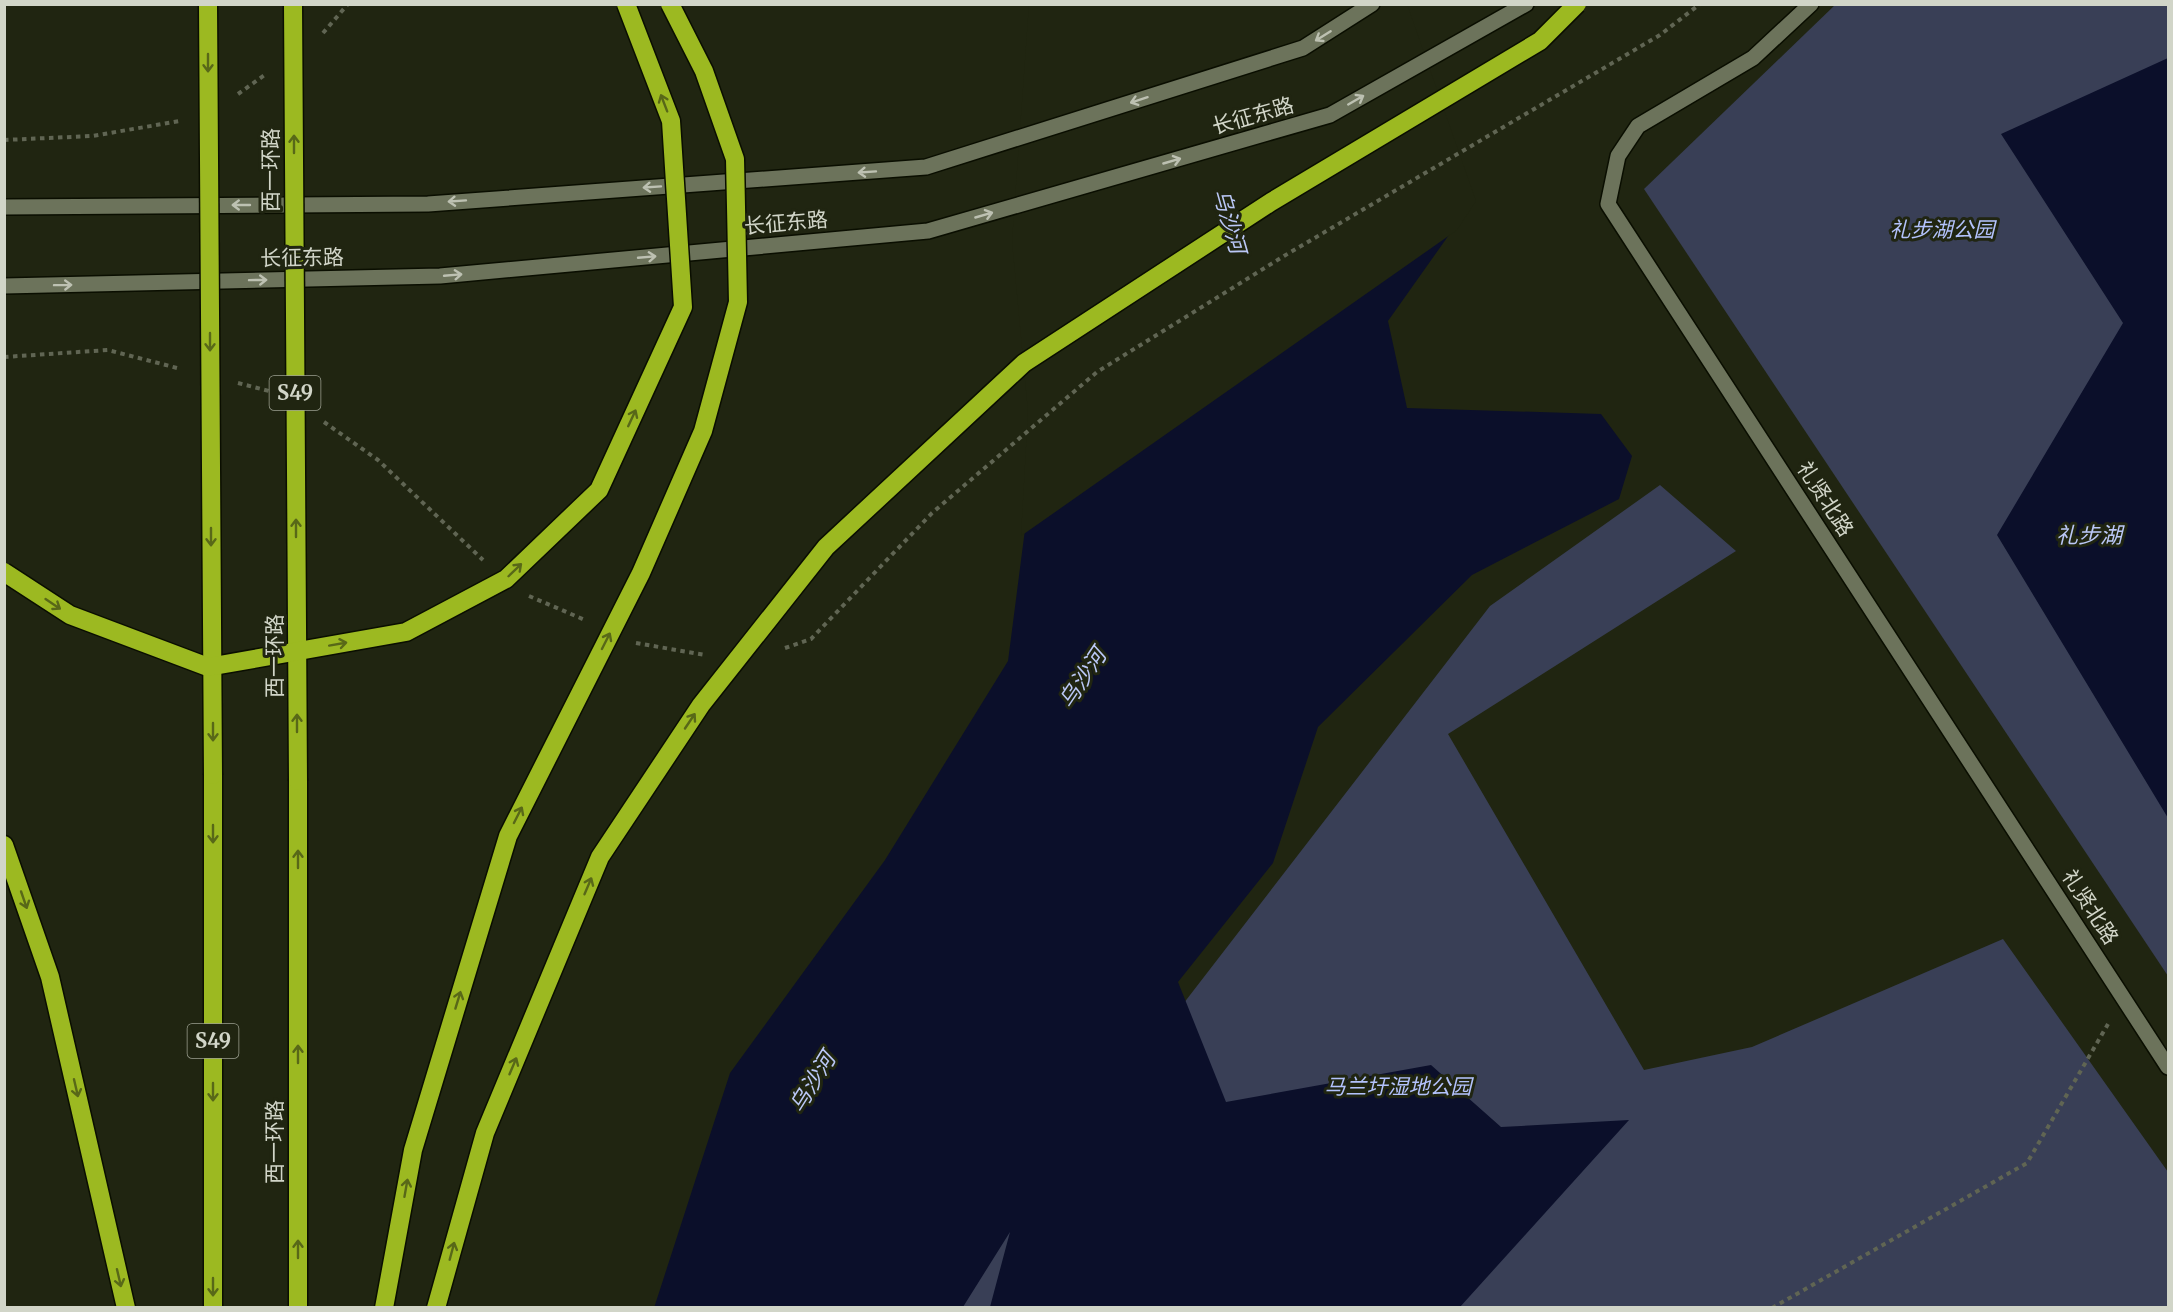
<svg xmlns="http://www.w3.org/2000/svg" width="2173" height="1312" font-family="Merriweather,'Noto Sans SC',serif">
<style>
.green{fill:#393f56}
.water{fill:#0b0f2a}
.pier{fill:#202511}
.lines{fill:none;stroke-linecap:round;stroke-linejoin:round}
.street-casing{stroke:#0a0e00;stroke-width:18}
.secondary-casing{stroke:#0a0e00;stroke-width:18}
.highway-casing{stroke:#0a0e00;stroke-width:21}
.path{stroke:#606553;stroke-width:4;stroke-dasharray:4.5 4.5;stroke-linecap:butt}
.street{stroke:#6c735b;stroke-width:15}
.secondary{stroke:#6c735b;stroke-width:15}
.highway{stroke:#9cb921;stroke-width:18}
.highway-bridge-casing{stroke:#0a0e00;stroke-width:21;stroke-linecap:butt}
.highway-bridge{stroke:#9cb921;stroke-width:18}
.oneway{stroke:#bdc1b2}
.oneway2{stroke:#586818}
.labels{text-anchor:middle;stroke-width:6;stroke-linejoin:round;paint-order:stroke}
.shield{fill:#202511;stroke:#9ca091;stroke-width:1.5}
.shield-label{font-size:20px;font-weight:bold;fill:#d1d5c8}
.street-label{font-size:21px;fill:#d1d5c8;stroke:#202511}
.park-label{font-size:21px;font-style:italic;fill:#b3c2fc;stroke:#202511}
.water-label{font-size:22px;font-style:italic;fill:#bbc8f7;stroke:#202511}
</style>
<rect width="100%" height="100%" fill="#202511"/>
<g class="green">
<path d="M 1835,5 L 2168,5 L 2168,976 L 1644,189 Z"/>
<path d="M 1660,485 L 1736,551 L 1448,734 L 1644,1070 L 1752,1047 L 2003,939 L 2168,1172 L 2168,1307 L 942,1308 L 1170,1021 L 1490,606 Z"/>
</g>
<g class="water">
<path d="M 2168,58 L 2168,818 L 1997,535 L 2123,323 L 2001,134 Z"/>
<path d="M 1473,201 L 1388,321 L 1407,408 L 1601,414 L 1632,456 L 1619,499 L 1472,575 L 1318,727 L 1273,863 L 1178,982 L 1226,1102 L 1431,1065 L 1501,1127 L 1629,1120 L 1460,1307 L 990,1307 L 1010,1232 L 963,1307 L 654,1308 L 730,1073 L 885,860 L 1008,661 L 1027,514 Z"/>
</g>
<path class="pier" d="M 1029,4 L 1407,4 L 1476,201 L 1457,230 L 1021,536 L 1028,412 L 1012,241 Z"/>
<g class="lines">
<defs>
<path id="street" d="M 1811,4 L 1753,58 L 1638,126 L 1618,156 L 1608,204 L 2168,1067"/>
<g id="secondary">
<path d="M 4,207 L 428,204 L 926,167 L 1303,48 L 1372,4"/>
<path d="M 4,286 L 440,276 L 928,231 L 1330,115 L 1526,4"/>
</g>
<g id="highway">
<path d="M 213,775 L 213,1308"/>
<path d="M 4,845 L 50,977 L 126,1308"/>
<path d="M 298,1308 L 298,781"/>
</g>
</defs>
<use href="#street" class="street-casing"/>
<use href="#secondary" class="secondary-casing"/>
<use href="#highway" class="highway-casing"/>
<g class="path">
<path d="M 323,33 L 348,4"/>
<path d="M 238,94 L 266,74"/>
<path d="M 4,140 L 92,136 L 180,121"/>
<path d="M 4,357 L 108,350 L 181,369"/>
<path d="M 238,383 L 269,391"/>
<path d="M 324,422 L 378,460 L 483,560"/>
<path d="M 529,596 L 585,620"/>
<path d="M 636,643 L 705,655"/>
<path d="M 785,648 L 811,639 L 932,513 L 1097,372 L 1284,256 L 1660,35 L 1700,4"/>
<path d="M 1772,1308 L 2027,1163 L 2108,1024"/>
</g>
<use href="#street" class="street"/>
<use href="#secondary" class="secondary"/>
<use href="#highway" class="highway"/>
<defs>
<g id="highway-bridge">
<path d="M 208,4 L 213,775"/>
<path d="M 293,4 L 298,781"/>
<path d="M 4,572 L 70,615 L 208,667 L 406,632 L 506,579 L 599,490 L 683,307 L 671,121 L 626,4"/>
<path d="M 384,1308 L 413,1150 L 508,836 L 641,573 L 703,431 L 738,302 L 735,159 L 704,71 L 670,4"/>
<path d="M 436,1308 L 485,1133 L 600,857 L 701,705 L 826,547 L 1024,363 L 1271,202 L 1540,41 L 1577,4"/>
</g>
</defs>
<use href="#highway-bridge" class="highway-bridge-casing"/>
<use href="#highway-bridge" class="highway-bridge"/>
</g>
<defs><path id="oneway-shaft" d="M-6 0H5M1.5-3L5.5 0L1.5 3" fill="none" stroke-width="1.6" stroke-linecap="round" stroke-linejoin="round" transform="scale(1.5)"/></defs>
<g class="oneway">
<use href="#oneway-shaft" transform="translate(1323 36) rotate(148)"/>
<use href="#oneway-shaft" transform="translate(1139 100) rotate(162)"/>
<use href="#oneway-shaft" transform="translate(1356 100) rotate(-30)"/>
<use href="#oneway-shaft" transform="translate(1172 161) rotate(-16)"/>
<use href="#oneway-shaft" transform="translate(867 172) rotate(176)"/>
<use href="#oneway-shaft" transform="translate(652 187) rotate(176)"/>
<use href="#oneway-shaft" transform="translate(457 201) rotate(176)"/>
<use href="#oneway-shaft" transform="translate(241 205) rotate(180)"/>
<use href="#oneway-shaft" transform="translate(984 215) rotate(-16)"/>
<use href="#oneway-shaft" transform="translate(647 257) rotate(-5)"/>
<use href="#oneway-shaft" transform="translate(453 275) rotate(-5)"/>
<use href="#oneway-shaft" transform="translate(258 280) rotate(-1)"/>
<use href="#oneway-shaft" transform="translate(63 285) rotate(-1)"/>
</g>
<g class="oneway2">
<use href="#oneway-shaft" transform="translate(208 63) rotate(90)"/>
<use href="#oneway-shaft" transform="translate(664 103) rotate(-111)"/>
<use href="#oneway-shaft" transform="translate(294 144) rotate(-90)"/>
<use href="#oneway-shaft" transform="translate(210 342) rotate(90)"/>
<use href="#oneway-shaft" transform="translate(632 418) rotate(-65)"/>
<use href="#oneway-shaft" transform="translate(296 528) rotate(-90)"/>
<use href="#oneway-shaft" transform="translate(211 537) rotate(90)"/>
<use href="#oneway-shaft" transform="translate(515 570) rotate(-44)"/>
<use href="#oneway-shaft" transform="translate(53 604) rotate(34)"/>
<use href="#oneway-shaft" transform="translate(606 641) rotate(-63)"/>
<use href="#oneway-shaft" transform="translate(338 644) rotate(-10)"/>
<use href="#oneway-shaft" transform="translate(690 721) rotate(-56)"/>
<use href="#oneway-shaft" transform="translate(297 723) rotate(-90)"/>
<use href="#oneway-shaft" transform="translate(213 732) rotate(90)"/>
<use href="#oneway-shaft" transform="translate(518 815) rotate(-63)"/>
<use href="#oneway-shaft" transform="translate(213 834) rotate(90)"/>
<use href="#oneway-shaft" transform="translate(298 859) rotate(-90)"/>
<use href="#oneway-shaft" transform="translate(588 886) rotate(-67)"/>
<use href="#oneway-shaft" transform="translate(24 900) rotate(71)"/>
<use href="#oneway-shaft" transform="translate(458 1000) rotate(-73)"/>
<use href="#oneway-shaft" transform="translate(298 1054) rotate(-90)"/>
<use href="#oneway-shaft" transform="translate(513 1066) rotate(-67)"/>
<use href="#oneway-shaft" transform="translate(76 1088) rotate(77)"/>
<use href="#oneway-shaft" transform="translate(213 1092) rotate(90)"/>
<use href="#oneway-shaft" transform="translate(406 1188) rotate(-80)"/>
<use href="#oneway-shaft" transform="translate(298 1249) rotate(-90)"/>
<use href="#oneway-shaft" transform="translate(452 1251) rotate(-75)"/>
<use href="#oneway-shaft" transform="translate(119 1278) rotate(77)"/>
<use href="#oneway-shaft" transform="translate(213 1287) rotate(90)"/>
</g>
<g class="labels">
<g class="shield">
<rect x="269.5" y="376" width="51" height="34" rx="4.5"/>
<rect x="187.5" y="1024" width="51" height="34" rx="4.5"/>
</g>
<g class="shield-label">
<text x="295" y="400">S49</text>
<text x="213" y="1048">S49</text>
</g>
<g class="street-label">
<text transform="translate(1253 116) rotate(-16)" y="7">长征东路</text>
<text transform="translate(271 170) rotate(-90)" y="7">西一环路</text>
<text transform="translate(786 223) rotate(-5)" y="7">长征东路</text>
<text transform="translate(302 258) rotate(-1)" y="7">长征东路</text>
<text transform="translate(1825 499) rotate(57)" y="7">礼贤北路</text>
<text transform="translate(275 656) rotate(-90)" y="7">西一环路</text>
<text transform="translate(2090 907) rotate(57)" y="7">礼贤北路</text>
<text transform="translate(275 1142) rotate(-90)" y="7">西一环路</text>
</g>
<g class="park-label">
<text x="1942" y="237">礼步湖公园</text>
<text x="1398" y="1094">马兰圩湿地公园</text>
</g>
<g class="water-label">
<text transform="translate(1230 221) rotate(74)" y="8">乌沙河</text>
<text x="2089" y="543">礼步湖</text>
<text transform="translate(1082 678) rotate(-56)" y="8">乌沙河</text>
<text transform="translate(812 1082) rotate(-58)" y="8">乌沙河</text>
</g>
</g>
<rect width="2173" height="1312" fill="none" stroke="#d1d5c8" stroke-width="12"/>
</svg>
